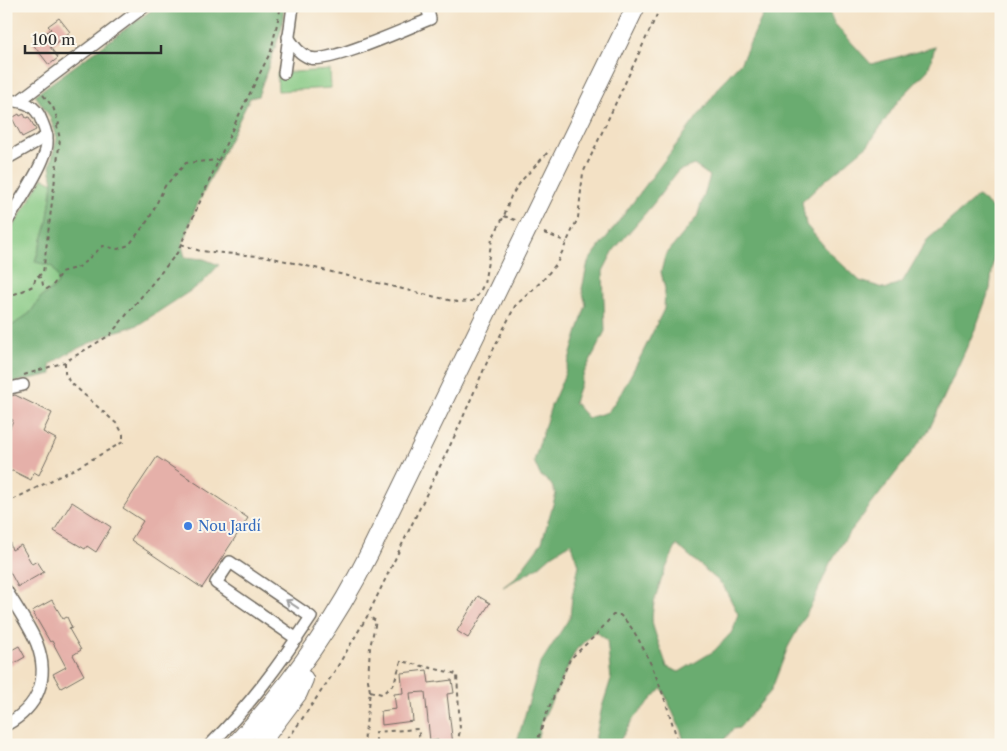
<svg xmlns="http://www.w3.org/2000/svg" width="1007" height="751" font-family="'Libre Caslon Text',serif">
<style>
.green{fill:#84c882;stroke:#587a56}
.forest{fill:#6bac70;stroke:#4b6c4e;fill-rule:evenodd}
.building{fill:#e5b0a9}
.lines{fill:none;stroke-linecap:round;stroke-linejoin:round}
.minor-casing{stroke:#716b61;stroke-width:14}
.highway-casing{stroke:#716b61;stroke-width:20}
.path{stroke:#716b61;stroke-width:2;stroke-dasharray:4 4;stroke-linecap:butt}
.minor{stroke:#fff;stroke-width:11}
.highway{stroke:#fff;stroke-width:18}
.oneway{stroke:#a0a0a0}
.shop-dot{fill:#3f7fe0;stroke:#fbf7ec;stroke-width:2}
.labels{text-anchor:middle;stroke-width:4;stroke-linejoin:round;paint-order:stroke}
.shop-label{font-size:14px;fill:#366cbe;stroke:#fbf7ec;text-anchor:start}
</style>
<rect width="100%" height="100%" fill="#fbf7ec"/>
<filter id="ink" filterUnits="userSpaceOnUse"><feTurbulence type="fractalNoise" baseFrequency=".02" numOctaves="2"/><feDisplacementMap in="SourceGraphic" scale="10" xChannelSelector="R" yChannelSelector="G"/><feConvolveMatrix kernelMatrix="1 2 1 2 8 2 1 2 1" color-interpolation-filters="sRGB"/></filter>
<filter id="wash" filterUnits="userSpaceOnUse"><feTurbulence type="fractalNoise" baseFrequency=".0096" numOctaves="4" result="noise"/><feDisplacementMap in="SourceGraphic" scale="20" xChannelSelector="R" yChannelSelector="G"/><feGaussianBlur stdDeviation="1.12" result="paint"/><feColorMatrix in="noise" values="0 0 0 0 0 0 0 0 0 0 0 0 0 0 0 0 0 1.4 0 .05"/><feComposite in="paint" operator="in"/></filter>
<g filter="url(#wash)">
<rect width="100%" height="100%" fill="#f3e1c5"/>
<g class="green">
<path d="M 330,70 L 331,88 L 278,91 L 277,73 Z"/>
<path d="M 43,178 L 53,183 L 47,224 L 35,261 L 52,266 L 58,277 L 58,283 L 53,289 L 41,297 L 30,313 L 13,325 L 6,324 L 6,238 Z"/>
</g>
<g class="forest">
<path d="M 157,6 L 284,6 L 282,28 L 258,96 L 250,98 L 194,212 L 182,246 L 185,257 L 204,259 L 219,265 L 201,284 L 138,325 L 114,332 L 70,352 L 50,365 L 52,374 L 6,384 L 6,324 L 13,325 L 30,313 L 41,297 L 53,289 L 58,283 L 58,277 L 52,266 L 35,262 L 47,224 L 53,183 L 50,166 L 57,138 L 50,117 L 35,95 Z"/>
<path d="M 767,6 L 827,6 L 834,23 L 871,64 L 935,47 L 928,70 L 898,101 L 869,144 L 822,183 L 802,202 L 806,225 L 830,253 L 860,281 L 887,289 L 903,281 L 927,240 L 978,196 L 996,211 L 997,226 L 990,289 L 976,327 L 929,430 L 847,536 L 830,563 L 813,602 L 788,647 L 771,691 L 739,728 L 733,729 L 720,745 L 685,745 L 681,731 L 662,688 L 634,718 L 617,745 L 594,745 L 602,707 L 611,679 L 607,640 L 595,631 L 576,650 L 541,723 L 536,745 L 516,745 L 540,664 L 570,617 L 572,597 L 579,565 L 571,543 L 553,554 L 537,568 L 503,587 L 515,578 L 542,542 L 556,494 L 551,484 L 540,475 L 534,461 L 551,406 L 563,379 L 586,305 L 582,289 L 588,262 L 728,76 L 741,62 ZM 694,165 L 710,176 L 697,217 L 665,256 L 661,272 L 665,289 L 664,309 L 642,354 L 621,393 L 608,412 L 588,418 L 574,402 L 584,373 L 605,331 L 603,271 L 614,250 L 654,203 L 678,171 ZM 677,545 L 723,585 L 738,614 L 733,631 L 714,651 L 679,672 L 667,667 C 663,654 657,640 653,626 C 648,605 667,565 677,545 Z"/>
</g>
<g id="blocks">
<g class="building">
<path d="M 59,18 L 70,32 L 50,47 L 58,58 L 49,65 L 32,43 L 51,29 L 48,26 Z"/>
<path d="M 19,114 L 20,116 L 24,114 L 26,118 L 29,117 L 36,130 L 22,137 L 12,118 Z"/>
<path d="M 15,395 L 52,413 L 43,432 L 56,439 L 39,475 L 34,472 L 31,480 L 13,471 L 6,472 L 6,438 L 13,420 L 6,417 L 6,404 L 11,396 Z"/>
<path d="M 157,457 L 248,518 L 202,588 L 131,540 L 143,521 L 123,508 Z"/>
<path d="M 72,502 L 111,527 L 96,552 L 87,546 L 85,549 L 54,531 Z"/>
<path d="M 6,537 L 8,537 L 12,550 L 21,545 L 32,564 L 37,561 L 44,572 L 18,587 L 6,565 Z"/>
<path d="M 478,596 L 490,603 L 468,638 L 457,631 Z"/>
<path d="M 52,600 L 63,619 L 67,617 L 72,628 L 69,629 L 81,650 L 73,655 L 84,675 L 61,688 L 53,674 L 66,667 L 52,641 L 50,642 L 32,611 Z"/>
<path d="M 19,646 L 25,657 L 6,668 L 6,653 Z"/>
<path d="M 427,670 L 429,683 L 452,680 L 454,693 L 447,694 L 453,745 L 439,745 L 438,740 L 430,741 L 425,692 L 410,693 L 413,721 L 382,725 L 381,711 L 396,709 L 394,694 L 403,693 L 401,673 Z"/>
</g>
</g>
</g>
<g filter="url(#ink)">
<use href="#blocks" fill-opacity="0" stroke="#716b61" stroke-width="1"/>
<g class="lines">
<defs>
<g id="minor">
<path d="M 288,37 C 294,46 299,54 310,58 C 329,64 407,28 430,19 L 427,6"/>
<path d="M 284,73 L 293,6"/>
<path d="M 6,100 C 24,101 36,104 42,122 C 45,129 48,137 47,144 C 46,163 17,205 6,223"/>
<path d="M 19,101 L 145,6"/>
<path d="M 6,159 L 47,136"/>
<path d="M 6,389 L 23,385"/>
<path d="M 6,590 C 15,605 31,628 37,644 C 50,679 38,707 6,725"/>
<path d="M 210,745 C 250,705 280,664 311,617 L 230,562 L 216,583 L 297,639"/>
</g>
<g id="highway">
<path d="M 235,745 C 289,687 334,624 369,554 L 636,6"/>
<path d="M 259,745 L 298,693 L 304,679"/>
</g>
</defs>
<use href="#minor" class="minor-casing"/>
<use href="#highway" class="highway-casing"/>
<g class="path">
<path d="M 43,95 L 53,107 L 59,124 L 56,126"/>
<path d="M 504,216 L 518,221"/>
<path d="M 544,233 L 567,242"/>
<path d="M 181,244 L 200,251 L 269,257 L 457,302 L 472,301 L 478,295 L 484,284 L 492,239 L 504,216 L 511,196 L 522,180 L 550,150"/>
<path d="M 6,263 L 10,266 L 6,275"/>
<path d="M 38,275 L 42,280 L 43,285 L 47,289 L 54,284 L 61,272 L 79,267 L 103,246 L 118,249 L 129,245 L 149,219 L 165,186 L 186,163 L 218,160"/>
<path d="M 6,294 C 15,296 24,290 33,286 L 36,277 L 43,273 L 60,139 L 57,126"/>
<path d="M 6,309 L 6,312"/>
<path d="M 24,375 L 65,362"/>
<path d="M 6,503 L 78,467 L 123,442 L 123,434 L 118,425 L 69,381 L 65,373 L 65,362 L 110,335 L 177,253 L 237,119 L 271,51 L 281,6"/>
<path d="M 370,691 L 382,694 L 394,684 L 401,661 L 457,674 L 460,730 L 457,745"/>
<path d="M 282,745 L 293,732 L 333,674 L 368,615 L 457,431 L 488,360 L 515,306 L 543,280 L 557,263 L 578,218 L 583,173 L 661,6"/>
<path d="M 361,745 L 364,743 L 370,691 L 368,680 L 370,647 L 376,621 L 368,616"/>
<path d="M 365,745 L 364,743 L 376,744 L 376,732 L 418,729 L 421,745"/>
<path d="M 536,745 L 547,712 L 570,659 L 597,634 L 613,615 L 620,615 C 631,625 637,636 644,650 C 661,683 668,710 679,745"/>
</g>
<use href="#minor" class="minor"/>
<use href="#highway" class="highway"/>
</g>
<defs><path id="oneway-shaft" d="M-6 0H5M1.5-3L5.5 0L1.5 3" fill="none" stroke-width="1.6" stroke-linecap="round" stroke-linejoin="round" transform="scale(1.25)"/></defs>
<use class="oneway" href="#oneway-shaft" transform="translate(292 604) rotate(-146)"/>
</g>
<circle class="shop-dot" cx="188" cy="526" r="5"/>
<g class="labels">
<g class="shop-label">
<text x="198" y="531">Nou Jardí</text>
</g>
</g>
<rect width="1007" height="751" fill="none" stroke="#fbf7ec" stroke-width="25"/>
<path d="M25 45v8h136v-8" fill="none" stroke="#2b2b2b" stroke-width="2.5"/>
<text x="32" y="45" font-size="15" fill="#2b2b2b" stroke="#fbf7ec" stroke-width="4" paint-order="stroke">100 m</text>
</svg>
